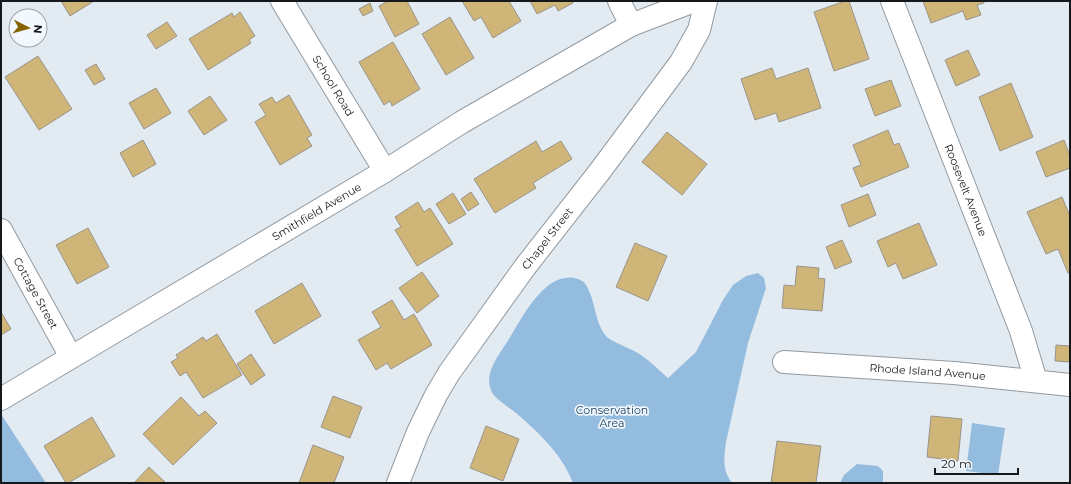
<svg xmlns="http://www.w3.org/2000/svg" width="1071" height="484" font-family="Montserrat,sans-serif">
<style>
.green{fill:#94bcde}
.building{fill:#d0b578;stroke:#98948c}
.lines{fill:none;stroke-linecap:round;stroke-linejoin:round}
.minor-casing{stroke:#929aa0;stroke-width:24}
.secondary-casing{stroke:#929aa0;stroke-width:24}
.minor{stroke:#fff;stroke-width:22}
.secondary{stroke:#fff;stroke-width:22}
.labels{text-anchor:middle;stroke-width:3.5;stroke-linejoin:round;paint-order:stroke}
.street-label{font-size:11px;fill:#16191b;stroke:#f2f8fe}
.park-label{font-size:11px;fill:#18405e;stroke:#f2f8fe}
</style>
<rect width="100%" height="100%" fill="#e3ebf2"/>
<g class="green">
<path d="M 758,273 L 764,278 L 766,288 L 748,343 L 726,442 C 724,458 722,469 732,483 L 573,483 C 562,454 539,433 516,413 C 510,408 497,400 493,394 C 481,375 500,354 509,339 C 522,318 544,273 574,278 C 579,279 584,281 586,285 C 596,301 594,321 606,336 C 611,342 633,349 641,355 C 650,361 659,370 668,378 L 696,352 L 723,300 L 733,285 L 746,276 Z"/>
<path d="M 1,414 L 46,483 L 1,483 Z"/>
<path d="M 972,423 L 1005,428 L 998,475 L 966,471 Z"/>
<path d="M 857,464 L 878,466 L 883,471 L 883,483 L 840,483 L 844,475 Z"/>
</g>
<g class="building">
<path d="M 61,1 L 94,1 L 70,16 Z"/>
<path d="M 388,1 L 407,1 L 419,24 L 395,37 L 379,6 Z"/>
<path d="M 462,1 L 509,1 L 521,21 L 493,38 L 481,17 L 474,21 Z"/>
<path d="M 530,1 L 572,1 L 573,3 L 558,11 L 555,5 L 537,14 Z"/>
<path d="M 845,1 L 849,1 L 869,59 L 834,71 L 814,12 Z"/>
<path d="M 923,1 L 984,1 L 984,3 L 977,5 L 981,15 L 966,20 L 963,11 L 931,23 Z"/>
<path d="M 370,3 L 373,11 L 363,16 L 359,9 Z"/>
<path d="M 240,12 L 255,36 L 249,40 L 251,43 L 208,70 L 189,39 L 232,13 L 234,17 Z"/>
<path d="M 450,17 L 474,58 L 446,75 L 422,34 Z"/>
<path d="M 167,22 L 177,36 L 156,49 L 147,35 Z"/>
<path d="M 393,42 L 420,89 L 392,106 L 390,101 L 384,105 L 359,62 Z"/>
<path d="M 968,50 L 980,75 L 956,86 L 945,60 Z"/>
<path d="M 38,56 L 72,109 L 39,130 L 5,77 Z"/>
<path d="M 96,64 L 105,79 L 94,85 L 85,70 Z"/>
<path d="M 772,68 L 776,79 L 808,68 L 821,108 L 779,122 L 776,113 L 755,120 L 741,79 Z"/>
<path d="M 891,80 L 901,106 L 875,116 L 865,89 Z"/>
<path d="M 1011,83 L 1033,137 L 1000,151 L 979,97 Z"/>
<path d="M 156,88 L 171,113 L 144,129 L 129,103 Z"/>
<path d="M 289,95 L 312,135 L 307,138 L 312,146 L 280,165 L 255,122 L 266,115 L 259,104 L 272,97 L 276,103 Z"/>
<path d="M 210,96 L 227,120 L 204,135 L 188,111 Z"/>
<path d="M 888,130 L 894,145 L 899,143 L 909,167 L 861,187 L 853,168 L 861,165 L 853,145 Z"/>
<path d="M 667,132 L 707,164 L 682,195 L 642,162 Z"/>
<path d="M 143,140 L 156,164 L 133,177 L 120,153 Z"/>
<path d="M 1064,140 L 1070,156 L 1070,168 L 1046,177 L 1036,152 Z"/>
<path d="M 536,141 L 542,152 L 561,141 L 572,159 L 533,183 L 536,188 L 495,213 L 474,179 Z"/>
<path d="M 471,192 L 479,204 L 468,211 L 461,199 Z"/>
<path d="M 453,193 L 466,214 L 449,224 L 436,204 Z"/>
<path d="M 868,194 L 876,215 L 849,227 L 841,205 Z"/>
<path d="M 1062,197 L 1070,216 L 1070,273 L 1068,273 L 1058,249 L 1046,254 L 1027,212 Z"/>
<path d="M 418,202 L 424,212 L 430,208 L 453,244 L 417,266 L 395,230 L 401,227 L 395,217 Z"/>
<path d="M 919,223 L 937,265 L 903,279 L 896,263 L 888,267 L 877,241 Z"/>
<path d="M 88,228 L 109,267 L 77,284 L 56,245 Z"/>
<path d="M 842,240 L 852,262 L 835,269 L 826,247 Z"/>
<path d="M 635,243 L 667,256 L 648,301 L 616,287 Z"/>
<path d="M 797,266 L 819,268 L 818,278 L 825,279 L 822,311 L 782,308 L 784,285 L 795,286 Z"/>
<path d="M 422,272 L 439,296 L 417,313 L 399,288 Z"/>
<path d="M 302,283 L 321,316 L 274,344 L 255,311 Z"/>
<path d="M 392,300 L 404,320 L 414,314 L 432,345 L 391,369 L 387,363 L 376,370 L 358,340 L 381,327 L 372,312 Z"/>
<path d="M 1,312 L 11,329 L 1,335 Z"/>
<path d="M 217,334 L 242,375 L 203,398 L 186,372 L 180,376 L 171,362 L 178,358 L 176,355 L 203,337 L 206,341 Z"/>
<path d="M 1056,345 L 1070,346 L 1070,362 L 1055,361 Z"/>
<path d="M 251,354 L 265,375 L 251,385 L 237,364 Z"/>
<path d="M 333,396 L 362,407 L 350,438 L 321,427 Z"/>
<path d="M 181,397 L 199,416 L 205,411 L 217,423 L 173,465 L 143,434 Z"/>
<path d="M 931,416 L 962,419 L 958,461 L 927,457 Z"/>
<path d="M 92,417 L 115,456 L 68,483 L 66,483 L 44,446 Z"/>
<path d="M 486,426 L 519,439 L 503,481 L 470,468 Z"/>
<path d="M 777,441 L 821,446 L 816,483 L 771,483 Z"/>
<path d="M 313,445 L 344,457 L 334,483 L 299,483 Z"/>
<path d="M 149,467 L 166,483 L 134,483 Z"/>
</g>
<g class="lines">
<defs>
<g id="minor">
<path id="s1" d="M 282,1 L 385,171"/>
<path d="M 619,1 L 631,25"/>
<path id="s2" d="M 892,1 L 1021,331 L 1036,381"/>
<path id="s3" d="M 1,230 L 71,357"/>
<path id="s4" d="M 784,362 L 954,373 L 1070,385"/>
<path id="s5" d="M 398,483 L 418,432 L 436,395 L 449,373 L 525,267 L 600,171 L 681,62 L 699,30 L 706,1"/>
</g>
<g id="secondary">
<path id="s6" d="M 1,399 L 385,171 L 462,122 L 631,25 L 694,1"/>
</g>
</defs>
<use href="#minor" class="minor-casing"/>
<use href="#secondary" class="secondary-casing"/>
<use href="#minor" class="minor"/>
<use href="#secondary" class="secondary"/>
</g>
<g class="labels">
<g class="street-label">
<text dy="4" stroke="none"><textPath href="#s1" startOffset="99">School Road</textPath></text>
<text dy="4" stroke="none"><textPath href="#s2" startOffset="203">Roosevelt Avenue</textPath></text>
<text dy="4" stroke="none"><textPath href="#s6" startOffset="367">Smithfield Avenue</textPath></text>
<text dy="4" stroke="none"><textPath href="#s5" startOffset="288">Chapel Street</textPath></text>
<text dy="4" stroke="none"><textPath href="#s3" startOffset="72">Cottage Street</textPath></text>
<text dy="4" stroke="none"><textPath href="#s4" startOffset="144">Rhode Island Avenue</textPath></text>
</g>
<g class="park-label">
<text x="612" y="414">Conservation<tspan x="612" dy="13">Area</tspan></text>
</g>
</g>
<rect width="1071" height="484" fill="none" stroke="#16191b" stroke-width="4"/>
<g transform="translate(28 28) rotate(96)"><circle r="19" fill="#f2f8fe" stroke="#9a9fa3"/>
<path d="M0-3L7 15L0 10L-7 15Z" fill="#856400"/>
<text y="-6" font-size="11" font-weight="bold" text-anchor="middle" fill="#16191b">N</text>
</g>
<path d="M935 468v6h83v-6" fill="none" stroke="#16191b" stroke-width="2"/>
<text x="941" y="468" font-size="12" fill="#16191b" stroke="#f2f8fe" stroke-width="3" paint-order="stroke">20 m</text>
</svg>
